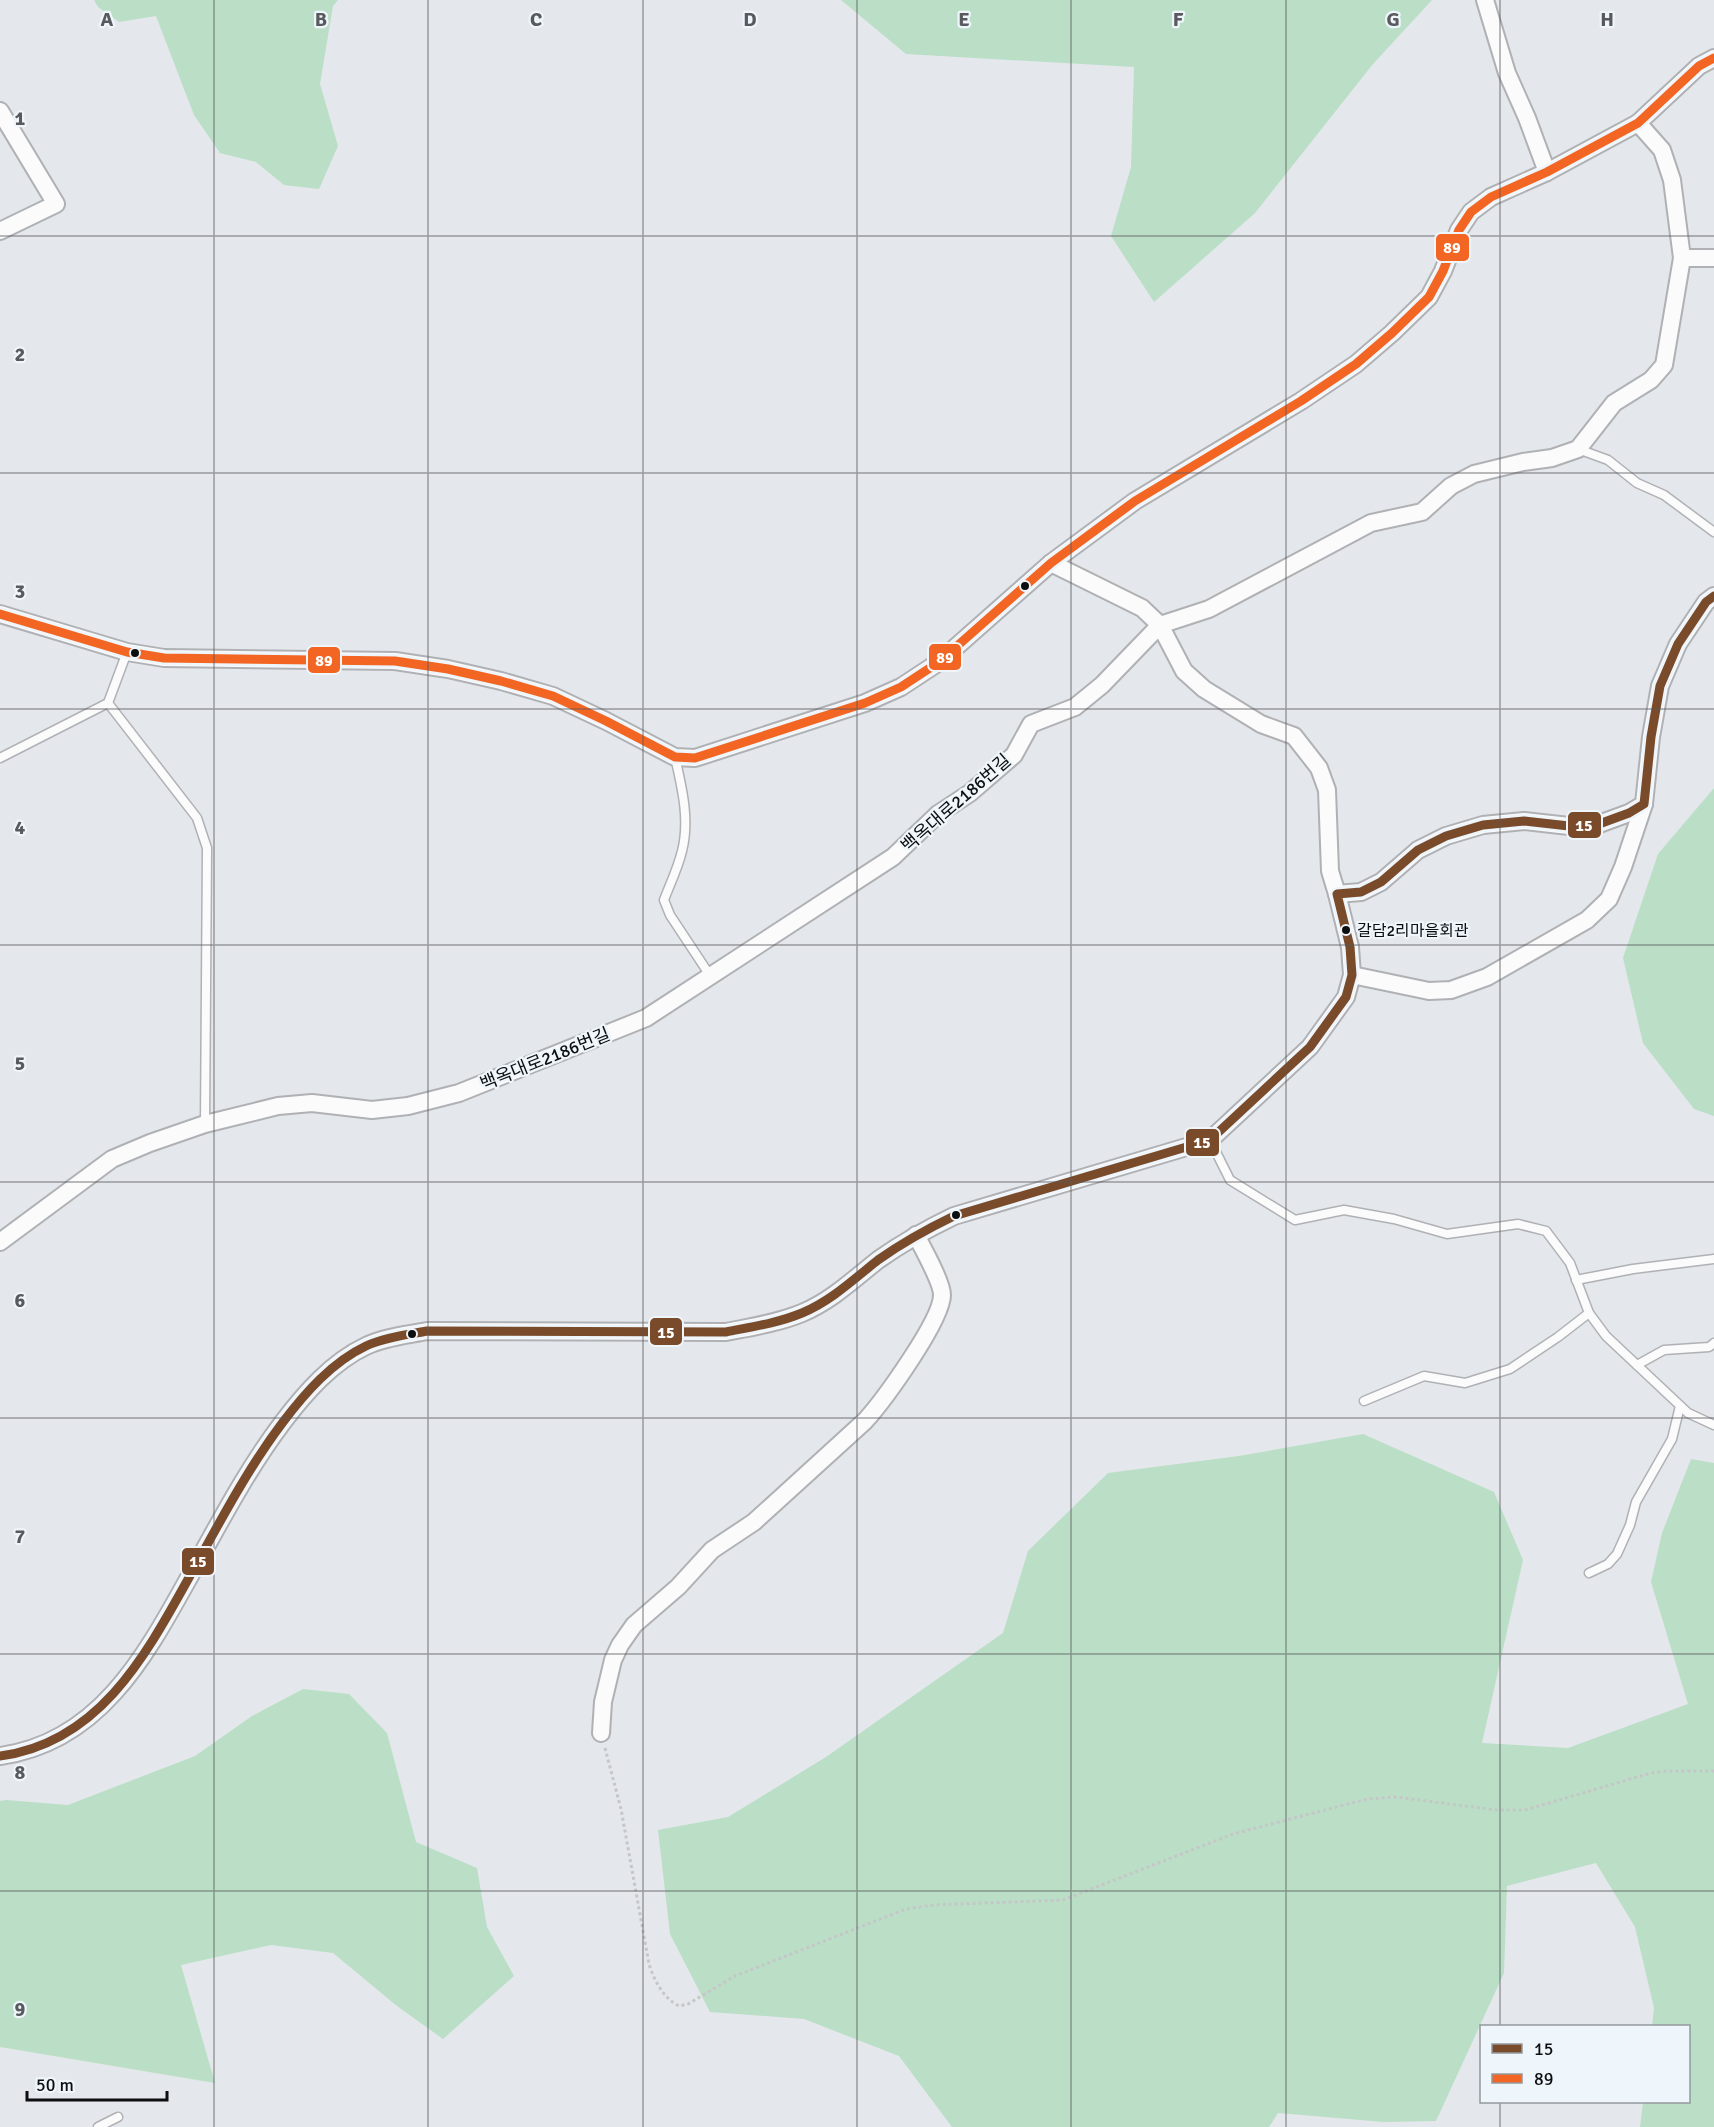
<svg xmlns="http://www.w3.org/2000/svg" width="1714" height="2127" font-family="Signika,'Noto Sans KR',sans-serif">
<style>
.green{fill:#badfc6}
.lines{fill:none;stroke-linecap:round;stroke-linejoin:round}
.service-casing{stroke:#afb1b4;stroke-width:11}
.minor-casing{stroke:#afb1b4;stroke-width:20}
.path{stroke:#c5c6c7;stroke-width:3;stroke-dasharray:3 3;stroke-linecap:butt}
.service{stroke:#fbfbfc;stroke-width:8}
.minor{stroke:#fbfbfc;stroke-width:16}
.bus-1-casing{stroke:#eef5fb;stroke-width:14}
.bus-2-casing{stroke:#eef5fb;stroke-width:14}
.bus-1{stroke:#7a4b2a;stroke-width:9}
.bus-2{stroke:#f26522;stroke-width:9}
.grid{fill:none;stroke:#585a5d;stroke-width:1.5;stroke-opacity:0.55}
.bus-dot{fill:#0c0e10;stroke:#eef5fb;stroke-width:2}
.labels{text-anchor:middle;stroke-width:4.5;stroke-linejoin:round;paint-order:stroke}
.bus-label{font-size:16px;fill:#0c0e10;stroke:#eef5fb;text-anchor:start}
.street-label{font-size:18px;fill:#0c0e10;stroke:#eef5fb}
.grid-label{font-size:20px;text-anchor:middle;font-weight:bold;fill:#585a5d;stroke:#eef5fb;stroke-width:4.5;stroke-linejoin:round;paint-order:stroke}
.line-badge{stroke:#eef5fb;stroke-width:2}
.badge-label{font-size:16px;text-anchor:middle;font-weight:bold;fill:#fff}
</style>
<rect width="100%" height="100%" fill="#e4e7eb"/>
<g class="green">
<path d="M 94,0 L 338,0 L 333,6 L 320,84 L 338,146 L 319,189 L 284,185 L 256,162 L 220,153 L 194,115 L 156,16 L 119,22 L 98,7 Z"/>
<path d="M 841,0 L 1432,0 L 1373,64 L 1255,213 L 1154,302 L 1111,236 L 1131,167 L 1134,67 L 906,54 Z"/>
<path d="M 1714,788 L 1714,1116 L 1694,1109 L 1643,1043 L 1623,958 L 1658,854 Z"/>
<path d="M 1363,1434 L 1494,1492 L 1523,1560 L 1482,1743 L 1568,1748 L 1688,1704 L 1651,1582 L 1662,1533 L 1691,1459 L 1714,1463 L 1714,2127 L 1640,2127 L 1643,2102 L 1688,2102 L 1688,2026 L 1652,2026 L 1654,2008 L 1635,1927 L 1596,1863 L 1507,1886 L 1504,1973 L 1436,2121 L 1384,2122 L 1278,2113 L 1269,2127 L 952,2127 L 899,2056 L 804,2019 L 710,2012 L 670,1934 L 658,1830 L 728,1817 L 826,1757 L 1003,1633 L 1028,1551 L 1108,1473 L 1239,1456 Z"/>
<path d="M 303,1689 L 349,1694 L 387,1733 L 416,1842 L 477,1868 L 487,1927 L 514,1976 L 443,2039 L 397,2006 L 333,1953 L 271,1945 L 181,1965 L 215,2083 L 0,2047 L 0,1801 L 6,1800 L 68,1805 L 195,1756 L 252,1716 Z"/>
</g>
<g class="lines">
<defs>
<g id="service">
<path d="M 1578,449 L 1608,460 L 1637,483 L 1664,495 L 1714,532"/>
<path d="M 127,652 L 108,703 L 197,818 L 207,848 L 205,1124"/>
<path d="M 675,757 C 682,788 690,820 682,851 C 678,868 670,884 664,900 L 670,915 L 711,977"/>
<path d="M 0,758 L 108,703"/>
<path d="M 1210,1140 L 1230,1180 L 1295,1220 L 1344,1210 L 1394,1219 L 1447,1234 L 1518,1224 L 1546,1231 L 1570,1263 L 1589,1313 L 1606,1336 L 1688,1413 L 1714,1425"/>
<path d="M 1576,1280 L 1633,1269 L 1714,1259"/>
<path d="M 1637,1365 L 1664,1350 L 1709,1347 L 1714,1343"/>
<path d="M 1364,1401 L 1424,1376 L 1465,1383 L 1510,1369 L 1558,1337 L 1589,1313"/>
<path d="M 1589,1573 L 1608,1564 L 1617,1554 L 1630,1525 L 1636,1502 L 1672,1439 L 1680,1406"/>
<path d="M 98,2127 L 118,2117"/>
</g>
<g id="minor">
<path d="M 1485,0 L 1507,73 L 1527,118 L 1547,172"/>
<path d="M 0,111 L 56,204 L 0,231"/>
<path d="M 1682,258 L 1714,258"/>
<path d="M 1051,563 L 1142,608 L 1160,625 L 1184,671 L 1204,689 L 1261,724 L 1294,736 L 1319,768 L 1327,790 L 1330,871 L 1337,894"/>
<path d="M 0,614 L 127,652 L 164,658 L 395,661 L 448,669 L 501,681 L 553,696 L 606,721 L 675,757 L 695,758 L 865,703 L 901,687 L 939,662 L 1051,563 L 1135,501 L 1301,401 L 1356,364 L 1392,333 L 1429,297 L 1443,271 L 1459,230 L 1471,212 L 1491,197 L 1547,172 L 1638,123 L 1699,66 L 1714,58"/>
<path d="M 1352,975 L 1429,991 L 1451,990 L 1487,977 L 1587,920 L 1609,899 L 1623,867 L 1644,804"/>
<path d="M 0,1242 L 112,1159 L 150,1143 L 205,1124 L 278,1106 L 312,1103 L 372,1110 L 408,1106 L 459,1093 L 646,1018 L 893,857 L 938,814 L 970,793 L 1014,755 L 1031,724 L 1075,707 L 1102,685 L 1160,625 L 1209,609 L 1371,523 L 1422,512 L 1451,486 L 1474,474 L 1523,462 L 1552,458 L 1578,449 L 1614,403 L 1651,380 L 1664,365 L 1682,258 L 1672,180 L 1662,150 L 1638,123"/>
<path d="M 601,1733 L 603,1702 L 613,1660 L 620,1645 L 634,1625 L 678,1587 L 712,1550 L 754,1522 L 865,1421 C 884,1400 942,1320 942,1295 C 942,1282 922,1247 916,1235"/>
<path d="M 0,1756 C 104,1742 150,1647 196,1565 C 223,1516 249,1467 283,1422 C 305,1393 332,1362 366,1346 C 385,1337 407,1335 427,1331 L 726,1332 C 751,1327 778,1323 802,1313 C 831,1301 854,1279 878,1260 C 902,1243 927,1229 954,1216 L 1210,1140 L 1310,1047 L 1346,997 L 1352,975 L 1350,947 L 1337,894 L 1361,892 L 1381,882 L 1418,850 L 1446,836 L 1483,825 L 1524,821 L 1569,826 L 1599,824 L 1629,813 L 1644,804 L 1651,737 L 1660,686 L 1678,644 L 1706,602 L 1714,596"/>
</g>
</defs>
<use href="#service" class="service-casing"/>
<use href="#minor" class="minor-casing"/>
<path class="path" d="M 605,1748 L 621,1809 L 649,1964 C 654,1980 663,1998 679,2006 L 688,2004 L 735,1976 L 906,1909 L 934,1905 L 1063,1900 L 1233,1834 L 1367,1799 L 1395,1797 L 1497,1810 L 1525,1810 L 1651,1773 L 1667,1771 L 1714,1771"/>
<use href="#service" class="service"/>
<use href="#minor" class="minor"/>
<defs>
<path id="bus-1" d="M 0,1756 C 104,1742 150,1647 196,1565 C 223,1516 249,1467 283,1422 C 305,1393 332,1362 366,1346 C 385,1337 407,1335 427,1331 L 726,1332 C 751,1327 778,1323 802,1313 C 831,1301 854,1279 878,1260 C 902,1243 927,1229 954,1216 L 1210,1140 L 1310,1047 L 1346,997 L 1352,975 L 1350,947 L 1337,894 L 1361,892 L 1381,882 L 1418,850 L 1446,836 L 1483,825 L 1524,821 L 1569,826 L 1599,824 L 1629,813 L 1644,804 L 1651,737 L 1660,686 L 1678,644 L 1706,602 L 1714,596"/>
<path id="bus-2" d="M 0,614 L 127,652 L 164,658 L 395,661 L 448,669 L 501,681 L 553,696 L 606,721 L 675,757 L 695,758 L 865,703 L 901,687 L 939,662 L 1051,563 L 1135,501 L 1301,401 L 1356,364 L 1392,333 L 1429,297 L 1443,271 L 1459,230 L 1471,212 L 1491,197 L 1547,172 L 1638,123 L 1699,66 L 1714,58"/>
</defs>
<use href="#bus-1" class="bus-1-casing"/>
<use href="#bus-2" class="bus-2-casing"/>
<use href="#bus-1" class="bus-1"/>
<use href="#bus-2" class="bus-2"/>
</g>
<path class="grid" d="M 214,0 L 214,2127M 428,0 L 428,2127M 643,0 L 643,2127M 857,0 L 857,2127M 1071,0 L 1071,2127M 1286,0 L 1286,2127M 1500,0 L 1500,2026M 0,236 L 1714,236M 0,473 L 1714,473M 0,709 L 1714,709M 0,945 L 1714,945M 0,1182 L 1714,1182M 0,1418 L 1714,1418M 0,1654 L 1714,1654M 0,1891 L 1714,1891M 1500,2102 L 1500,2127"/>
<g class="bus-dot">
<circle cx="1025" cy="586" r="5"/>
<circle cx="135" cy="653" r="5"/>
<circle cx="1346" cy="930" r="5"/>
<circle cx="956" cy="1215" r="5"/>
<circle cx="412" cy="1334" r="5"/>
</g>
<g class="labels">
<g class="bus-label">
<text x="1357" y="936">갈담2리마을회관</text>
</g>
<g class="street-label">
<text transform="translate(956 803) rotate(-41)" y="6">백옥대로2186번길</text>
<text transform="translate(545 1059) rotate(-22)" y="6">백옥대로2186번길</text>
</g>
</g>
<g class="grid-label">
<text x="107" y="26">A</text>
<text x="321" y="26">B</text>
<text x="536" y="26">C</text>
<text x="750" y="26">D</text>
<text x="964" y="26">E</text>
<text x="1178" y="26">F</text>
<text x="1393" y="26">G</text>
<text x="1607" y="26">H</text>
<text x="20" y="125">1</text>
<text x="20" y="361">2</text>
<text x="20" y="598">3</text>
<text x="20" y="834">4</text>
<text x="20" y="1070">5</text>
<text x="20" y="1307">6</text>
<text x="20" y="1543">7</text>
<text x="20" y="1779">8</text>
<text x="20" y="2016">9</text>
</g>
<g class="line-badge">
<rect x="1435" y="233" width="35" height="29" rx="6" fill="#f26522"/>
<rect x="928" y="643" width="34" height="28" rx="6" fill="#f26522"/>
<rect x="307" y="646" width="34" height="28" rx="6" fill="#f26522"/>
<rect x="1567" y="811" width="35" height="28" rx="6" fill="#7a4b2a"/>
<rect x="1185" y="1128" width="35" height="29" rx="6" fill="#7a4b2a"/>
<rect x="649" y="1317" width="34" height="29" rx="6" fill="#7a4b2a"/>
<rect x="181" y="1547" width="34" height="29" rx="6" fill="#7a4b2a"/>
</g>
<g class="badge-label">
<text x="1452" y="253">89</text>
<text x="945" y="663">89</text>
<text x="324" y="666">89</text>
<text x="1584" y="831">15</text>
<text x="1202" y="1148">15</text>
<text x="666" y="1338">15</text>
<text x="198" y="1567">15</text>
</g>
<rect x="1480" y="2025" width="210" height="78" fill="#eef5fb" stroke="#94999d" stroke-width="1.5"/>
<rect x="1492" y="2044" width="30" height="9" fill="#7a4b2a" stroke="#94999d" stroke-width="1.5"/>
<text x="1534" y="2055" font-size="18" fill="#0c0e10">15</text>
<rect x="1492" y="2074" width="30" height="9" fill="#f26522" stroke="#94999d" stroke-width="1.5"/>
<text x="1534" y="2085" font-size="18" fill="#0c0e10">89</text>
<path d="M27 2091v9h140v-9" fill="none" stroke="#0c0e10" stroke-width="3"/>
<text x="36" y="2091" font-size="18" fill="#0c0e10" stroke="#eef5fb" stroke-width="4.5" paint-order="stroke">50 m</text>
</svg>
